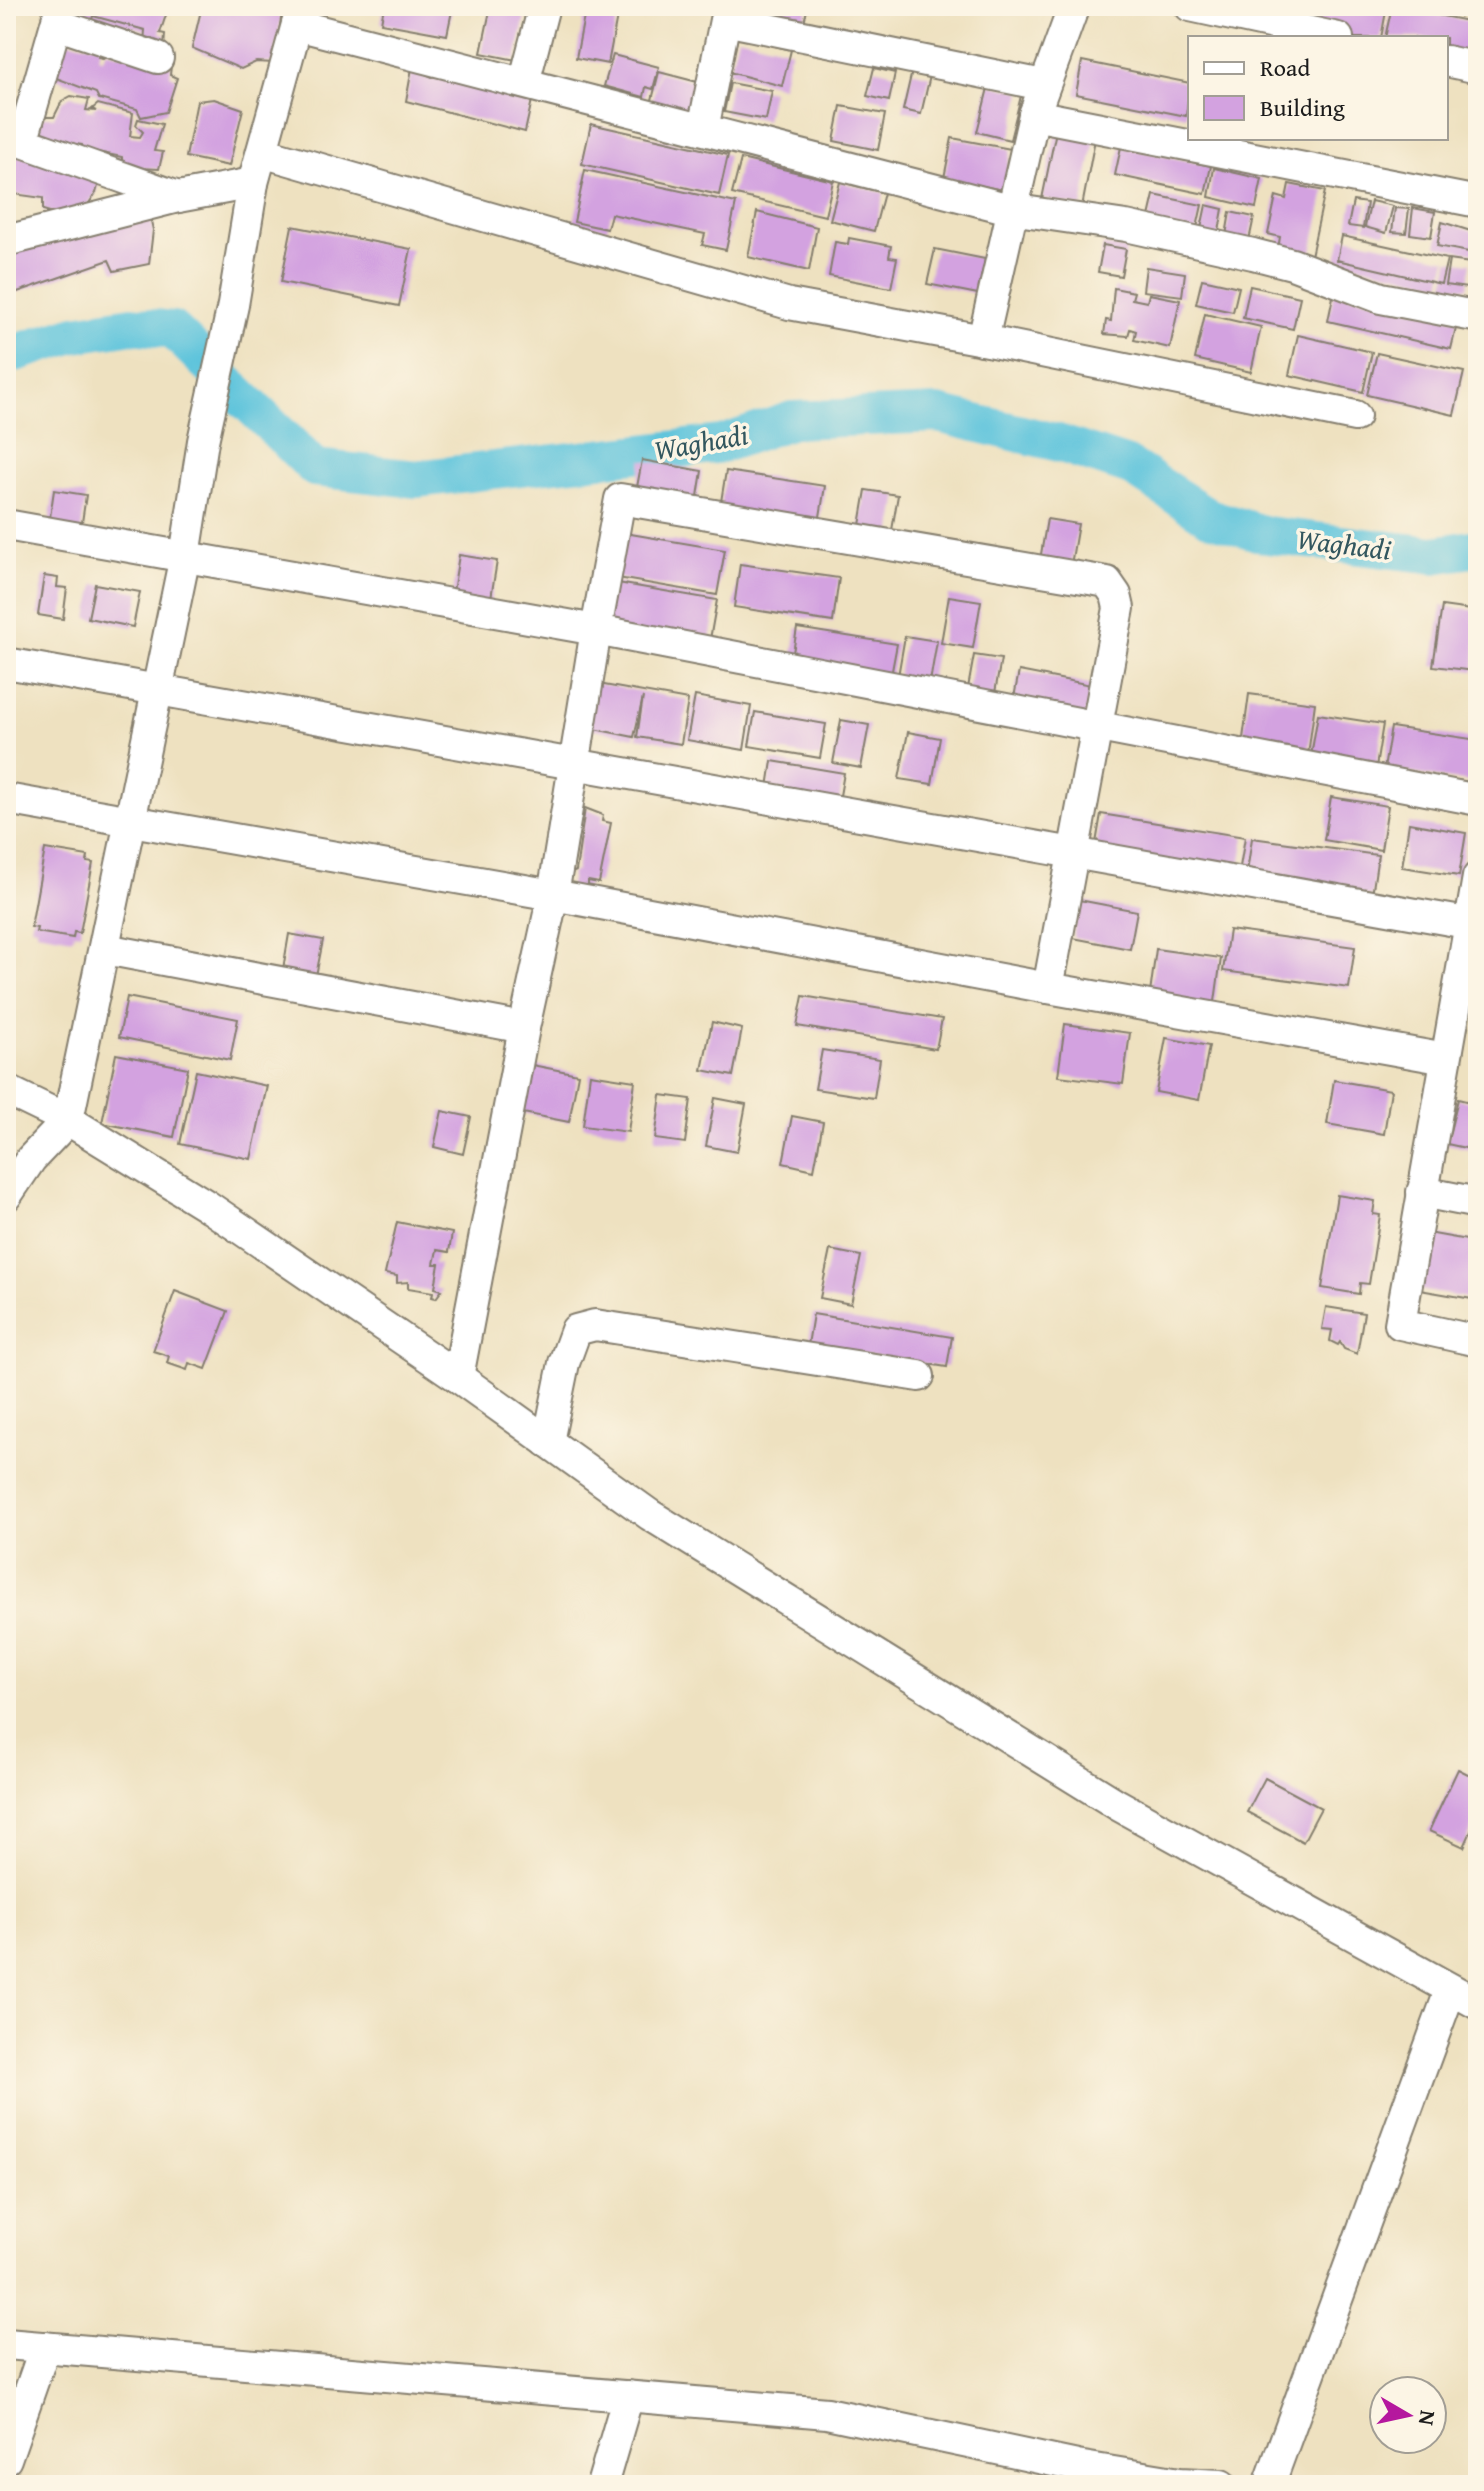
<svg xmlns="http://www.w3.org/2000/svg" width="1484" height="2491" font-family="'Gentium Book Plus',serif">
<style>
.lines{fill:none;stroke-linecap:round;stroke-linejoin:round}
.river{stroke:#5ec4dc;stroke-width:38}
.building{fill:#d3a2e0}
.minor-casing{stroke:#857e6e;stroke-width:34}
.minor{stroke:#fff;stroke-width:30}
.labels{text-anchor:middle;stroke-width:7;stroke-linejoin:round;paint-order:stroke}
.water-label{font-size:28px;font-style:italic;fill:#33575f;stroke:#fcf5e5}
</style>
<rect width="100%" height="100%" fill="#fcf5e5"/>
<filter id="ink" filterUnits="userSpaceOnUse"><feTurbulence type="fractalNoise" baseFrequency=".0125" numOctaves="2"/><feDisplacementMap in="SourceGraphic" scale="16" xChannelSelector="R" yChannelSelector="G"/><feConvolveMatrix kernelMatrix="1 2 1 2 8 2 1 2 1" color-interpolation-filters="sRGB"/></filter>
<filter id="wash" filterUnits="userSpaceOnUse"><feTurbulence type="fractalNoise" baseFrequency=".006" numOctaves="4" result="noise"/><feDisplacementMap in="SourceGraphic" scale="32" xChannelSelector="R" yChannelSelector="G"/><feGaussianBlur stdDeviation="1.8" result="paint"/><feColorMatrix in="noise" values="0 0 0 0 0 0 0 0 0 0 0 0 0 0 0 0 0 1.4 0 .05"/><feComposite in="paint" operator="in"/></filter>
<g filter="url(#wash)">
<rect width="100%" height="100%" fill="#eee1c0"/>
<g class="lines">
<path class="river" d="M 6,356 L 75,334 L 132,325 L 173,330 L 315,468 L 416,479 L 722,444 L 792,420 L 938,414 L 1055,442 L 1131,467 L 1209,517 L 1266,535 L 1434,555 L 1478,548"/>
</g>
<g id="blocks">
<g class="building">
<path d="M 79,6 L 169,6 L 160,33 L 165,34 L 164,49 L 144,44 L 145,30 L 93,16 L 91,22 L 75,19 Z"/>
<path d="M 202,6 L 283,6 L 274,63 L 256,62 L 241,69 L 192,48 Z"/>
<path d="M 384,6 L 453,6 L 447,35 L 381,23 Z"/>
<path d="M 491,6 L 527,6 L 516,60 L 481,53 Z"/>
<path d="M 586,6 L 619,6 L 608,64 L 576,58 Z"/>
<path d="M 723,6 L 808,6 L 802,30 Z"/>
<path d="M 1255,6 L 1295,6 L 1293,17 Z"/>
<path d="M 1309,6 L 1387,6 L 1381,38 L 1356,38 L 1305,27 Z"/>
<path d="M 1392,6 L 1478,23 L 1478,56 L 1446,57 L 1446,38 L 1385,38 Z"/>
<path d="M 738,37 L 791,50 L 782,86 L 729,72 Z"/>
<path d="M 63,41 L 102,46 L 98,57 L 103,58 L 106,51 L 171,66 L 170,75 L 177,78 L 166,112 L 141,117 L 137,109 L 99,99 L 96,93 L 51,76 Z"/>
<path d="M 613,55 L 659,67 L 653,89 L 646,87 L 644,97 L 604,86 Z"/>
<path d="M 1082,61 L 1190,83 L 1186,116 L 1076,94 Z"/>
<path d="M 412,68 L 432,77 L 439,75 L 532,100 L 525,132 L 406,101 Z"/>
<path d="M 874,68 L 895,73 L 889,101 L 867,96 Z"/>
<path d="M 912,71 L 930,76 L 921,114 L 903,110 Z"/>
<path d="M 659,72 L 705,84 L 690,114 L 651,104 Z"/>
<path d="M 730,83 L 772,91 L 766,120 L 724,112 Z"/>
<path d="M 989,84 L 1022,92 L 1010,140 L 977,132 Z"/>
<path d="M 71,96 L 89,99 L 86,110 L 96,111 L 92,109 L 98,104 L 133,113 L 130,136 L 140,137 L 143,132 L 136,125 L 138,119 L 162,124 L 154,151 L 163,152 L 159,169 L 122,167 L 122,157 L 83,149 L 82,145 L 36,139 L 43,117 L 54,117 L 62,101 Z"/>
<path d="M 214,99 L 243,109 L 229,166 L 186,157 L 197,101 Z"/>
<path d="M 841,106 L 885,114 L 878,150 L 834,141 Z"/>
<path d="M 591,124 L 728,155 L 719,195 L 582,164 Z"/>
<path d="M 1056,131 L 1095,139 L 1082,207 L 1042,199 Z"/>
<path d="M 952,138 L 1011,149 L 1003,190 L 944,178 Z"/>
<path d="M 1121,147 L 1211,166 L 1205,194 L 1115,175 Z"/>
<path d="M 6,154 L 86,168 L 101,175 L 96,193 L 77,220 L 43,210 L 43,198 L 6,193 Z"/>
<path d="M 741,159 L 833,181 L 825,216 L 732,194 Z"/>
<path d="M 1214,168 L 1262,179 L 1256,208 L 1209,197 Z"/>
<path d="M 585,170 L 736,203 L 726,250 L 702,245 L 705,234 L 611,214 L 607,229 L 574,222 Z"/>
<path d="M 840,182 L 884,193 L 874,231 L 830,220 Z"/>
<path d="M 1289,184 L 1325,191 L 1311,256 L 1278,249 L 1280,237 L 1268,234 L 1276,196 L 1286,199 Z"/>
<path d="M 1154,195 L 1202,205 L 1196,232 L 1148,221 Z"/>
<path d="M 1353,201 L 1367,203 L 1363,228 L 1348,226 Z"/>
<path d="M 1371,201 L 1393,206 L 1386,233 L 1365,227 Z"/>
<path d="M 1206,205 L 1223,209 L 1218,237 L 1200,233 Z"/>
<path d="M 1395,208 L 1409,209 L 1406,233 L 1392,232 Z"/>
<path d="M 1413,208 L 1435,212 L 1431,237 L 1410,234 Z"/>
<path d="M 149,212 L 153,230 L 149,264 L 114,271 L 109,260 L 6,296 L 6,251 Z"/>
<path d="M 757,212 L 817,227 L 809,271 L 748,257 Z"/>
<path d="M 1230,212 L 1254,217 L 1248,245 L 1225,241 Z"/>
<path d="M 1442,222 L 1477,233 L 1474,253 L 1437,246 Z"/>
<path d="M 292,226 L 411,249 L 399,306 L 281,282 Z"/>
<path d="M 1342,236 L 1447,259 L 1441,284 L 1337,260 Z"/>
<path d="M 849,238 L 891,246 L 889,257 L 897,258 L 891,288 L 829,276 L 835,242 L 848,244 Z"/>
<path d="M 1103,245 L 1126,249 L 1121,276 L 1098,272 Z"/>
<path d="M 935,249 L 985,259 L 978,294 L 927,284 Z"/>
<path d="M 1449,260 L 1471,263 L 1467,288 L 1445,285 Z"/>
<path d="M 1146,267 L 1185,273 L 1182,296 L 1143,291 Z"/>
<path d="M 1202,279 L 1239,287 L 1233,312 L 1196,304 Z"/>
<path d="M 1250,286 L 1300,297 L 1293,329 L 1243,318 Z"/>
<path d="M 1114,288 L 1134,292 L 1132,299 L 1147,302 L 1149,294 L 1180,300 L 1170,348 L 1134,340 L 1136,331 L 1130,329 L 1128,336 L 1104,334 L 1106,320 L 1111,321 Z"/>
<path d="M 1334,292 L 1458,320 L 1451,349 L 1328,321 Z"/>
<path d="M 1205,314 L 1261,327 L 1251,372 L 1195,359 Z"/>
<path d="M 1298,335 L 1372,352 L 1363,392 L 1289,375 Z"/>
<path d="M 1377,353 L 1464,372 L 1454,415 L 1367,395 Z"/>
<path d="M 642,460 L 702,471 L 696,509 L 635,498 Z"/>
<path d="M 726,471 L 825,486 L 818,529 L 719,514 Z"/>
<path d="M 54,490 L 86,495 L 80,536 L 48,531 Z"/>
<path d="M 866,490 L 898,495 L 890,542 L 858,537 Z"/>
<path d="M 1047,519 L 1078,524 L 1070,571 L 1039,566 Z"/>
<path d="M 619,532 L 725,550 L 717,595 L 612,577 Z"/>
<path d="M 459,555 L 497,561 L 490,604 L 452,598 Z"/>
<path d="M 740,564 L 839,578 L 833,622 L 734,607 Z"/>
<path d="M 44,576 L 58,578 L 57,587 L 67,588 L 63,619 L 38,615 Z"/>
<path d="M 612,582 L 717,600 L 709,645 L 604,627 Z"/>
<path d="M 95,584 L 140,592 L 133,627 L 88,618 Z"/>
<path d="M 949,596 L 981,601 L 973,648 L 941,643 Z"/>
<path d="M 1442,606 L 1478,611 L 1474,671 L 1433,666 Z"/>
<path d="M 797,628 L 897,644 L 891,676 L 792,659 Z"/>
<path d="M 905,636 L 937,641 L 929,688 L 897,682 Z"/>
<path d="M 974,655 L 1001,659 L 993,704 L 966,699 Z"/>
<path d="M 1019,671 L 1091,685 L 1085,717 L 1013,703 Z"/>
<path d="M 593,683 L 688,700 L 681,744 L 637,737 L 643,697 L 634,737 L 584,727 Z"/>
<path d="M 1249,694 L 1315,703 L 1308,755 L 1242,746 Z"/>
<path d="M 695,696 L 751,706 L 744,750 L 687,740 Z"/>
<path d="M 755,712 L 826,724 L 820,758 L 749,746 Z"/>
<path d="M 1318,714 L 1383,724 L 1376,767 L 1311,756 Z"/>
<path d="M 841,720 L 869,725 L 861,768 L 833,763 Z"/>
<path d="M 1391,727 L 1478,740 L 1476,783 L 1384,769 Z"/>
<path d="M 908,732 L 940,738 L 932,784 L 899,779 Z"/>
<path d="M 772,761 L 844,773 L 838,807 L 767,794 Z"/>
<path d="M 1331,797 L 1388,806 L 1381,850 L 1324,840 Z"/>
<path d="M 585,808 L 603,815 L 602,821 L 611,823 L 599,883 L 588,881 L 588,887 L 569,890 L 572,873 L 576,871 Z"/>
<path d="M 1101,814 L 1245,837 L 1238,879 L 1094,855 Z"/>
<path d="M 1409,823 L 1466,833 L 1459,876 L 1402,867 Z"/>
<path d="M 1252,838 L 1378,855 L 1372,896 L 1246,879 Z"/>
<path d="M 45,849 L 88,856 L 87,862 L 93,863 L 80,933 L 74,932 L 73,938 L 36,932 L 37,928 L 31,927 Z"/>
<path d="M 1079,900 L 1137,911 L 1130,949 L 1073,938 Z"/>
<path d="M 1229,930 L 1355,947 L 1349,988 L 1223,971 Z"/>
<path d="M 289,934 L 323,940 L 315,981 L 282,975 Z"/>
<path d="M 1156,949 L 1221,958 L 1214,1009 L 1149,1001 Z"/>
<path d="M 803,996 L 942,1019 L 936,1049 L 797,1026 Z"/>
<path d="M 127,997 L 238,1019 L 230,1060 L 119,1037 Z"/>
<path d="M 712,1022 L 742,1029 L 733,1076 L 702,1070 Z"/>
<path d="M 1065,1024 L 1130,1033 L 1123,1084 L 1058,1076 Z"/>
<path d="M 1166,1038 L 1209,1046 L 1199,1100 L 1156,1092 Z"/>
<path d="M 822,1050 L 880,1059 L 874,1098 L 815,1089 Z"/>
<path d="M 116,1054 L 188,1068 L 174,1137 L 102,1123 Z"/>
<path d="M 532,1065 L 578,1074 L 569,1122 L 523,1113 Z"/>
<path d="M 196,1071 L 267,1086 L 251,1159 L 180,1144 Z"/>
<path d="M 590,1074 L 635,1081 L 628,1132 L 583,1126 Z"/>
<path d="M 1334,1080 L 1391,1090 L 1384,1134 L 1327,1124 Z"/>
<path d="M 661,1095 L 691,1099 L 685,1143 L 655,1139 Z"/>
<path d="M 715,1098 L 746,1104 L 737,1152 L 706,1146 Z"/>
<path d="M 1458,1099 L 1478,1104 L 1470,1149 L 1447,1144 Z"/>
<path d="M 442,1111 L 471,1117 L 463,1154 L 434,1147 Z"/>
<path d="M 792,1116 L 823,1122 L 814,1170 L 783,1163 Z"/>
<path d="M 1477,1165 L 1478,1165 L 1478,1202 L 1470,1201 Z"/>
<path d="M 1337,1195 L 1375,1201 L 1373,1214 L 1380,1215 L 1369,1284 L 1360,1283 L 1359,1294 L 1322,1288 Z"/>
<path d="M 397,1222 L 452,1233 L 449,1252 L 437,1250 L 434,1264 L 439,1264 L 435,1288 L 442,1290 L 436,1298 L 432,1297 L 433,1292 L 408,1288 L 408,1282 L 397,1283 L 397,1276 L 385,1274 Z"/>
<path d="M 1417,1231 L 1478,1242 L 1478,1300 L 1408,1288 Z"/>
<path d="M 830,1250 L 861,1256 L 851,1304 L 820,1298 Z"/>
<path d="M 175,1291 L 228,1311 L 206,1369 L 189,1363 L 187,1370 L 167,1363 L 169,1356 L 153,1351 Z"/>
<path d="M 1326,1307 L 1364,1313 L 1357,1354 L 1344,1349 L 1340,1342 L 1338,1345 L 1330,1341 L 1332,1330 L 1322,1329 Z"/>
<path d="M 813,1314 L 952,1337 L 947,1367 L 808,1345 Z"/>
<path d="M 1458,1769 L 1478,1779 L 1478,1816 L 1464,1847 L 1429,1831 Z"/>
<path d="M 1265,1778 L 1321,1808 L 1303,1842 L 1247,1812 Z"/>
</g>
</g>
</g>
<g filter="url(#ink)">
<use href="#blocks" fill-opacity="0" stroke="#857e6e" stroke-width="2"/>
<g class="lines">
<defs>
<g id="minor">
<path d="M 302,6 L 253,183 L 233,305 L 203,441 L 185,556 L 68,1120 L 206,1205 L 458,1377 L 650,1515 L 1118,1805 L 1478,2004"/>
<path d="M 1190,6 L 1338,38"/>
<path d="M 56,24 L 158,58"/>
<path d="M 297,25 L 1010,209 L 1126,226 L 1253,254 L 1292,264 L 1381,298 L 1474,316"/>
<path d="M 1446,61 L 1478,68"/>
<path d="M 524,83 L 544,6"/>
<path d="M 1034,115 L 1478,202"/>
<path d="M 703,129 L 725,20 L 1043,85"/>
<path d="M 6,136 L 178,197"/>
<path d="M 22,142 L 61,6"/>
<path d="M 262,152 L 789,304 L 983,340 L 1355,416"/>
<path d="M 6,241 L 178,197 L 253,183"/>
<path d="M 983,340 L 1034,115 L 1074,6"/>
<path d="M 6,525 L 596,630 L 553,895 L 6,799"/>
<path d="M 6,663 L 1478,925"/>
<path d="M 1478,877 L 1400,1324 L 1478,1341"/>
<path d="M 105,949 L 524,1028 L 553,895 L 1048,988"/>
<path d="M 1446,1059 L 1048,988 L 1119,608 L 1116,595 L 1107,582 L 620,499 L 596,630 L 1478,800"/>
<path d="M 6,1090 L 68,1120 L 31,1159 L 6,1196"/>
<path d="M 1422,1192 L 1478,1203"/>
<path d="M 458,1377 L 524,1028"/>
<path d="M 548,1442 L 564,1363 L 576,1330 L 595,1325 L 919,1376"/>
<path d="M 6,2344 L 827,2413 L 1077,2466 L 1180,2483 L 1221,2485"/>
<path d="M 6,2459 L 45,2347"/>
<path d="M 602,2485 L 628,2396"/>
<path d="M 1269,2485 L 1450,1991"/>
</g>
</defs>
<use href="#minor" class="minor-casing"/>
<use href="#minor" class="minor"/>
</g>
</g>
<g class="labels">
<g class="water-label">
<text transform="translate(701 442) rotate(-10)" y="10">Waghadi</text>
<text transform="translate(1344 544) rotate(7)" y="10">Waghadi</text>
</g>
</g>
<rect width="1484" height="2491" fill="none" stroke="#fcf5e5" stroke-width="32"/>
<rect x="1188" y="36" width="260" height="104" fill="#fcf5e5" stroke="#a29e95" stroke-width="2"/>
<rect x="1204" y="62" width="40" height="12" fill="#ffffff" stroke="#a29e95" stroke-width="2"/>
<text x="1260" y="76" font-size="24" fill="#1c1c1c">Road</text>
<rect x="1204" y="96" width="40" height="24" fill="#d3a2e0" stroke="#a29e95" stroke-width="2"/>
<text x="1260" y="116" font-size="24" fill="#1c1c1c">Building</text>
<g transform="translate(1408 2415) rotate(99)"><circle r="38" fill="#fcf5e5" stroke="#a29e95" stroke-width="2"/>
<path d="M0-6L14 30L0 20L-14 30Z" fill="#b5179e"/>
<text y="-12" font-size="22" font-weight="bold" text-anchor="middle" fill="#1c1c1c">N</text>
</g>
</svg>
